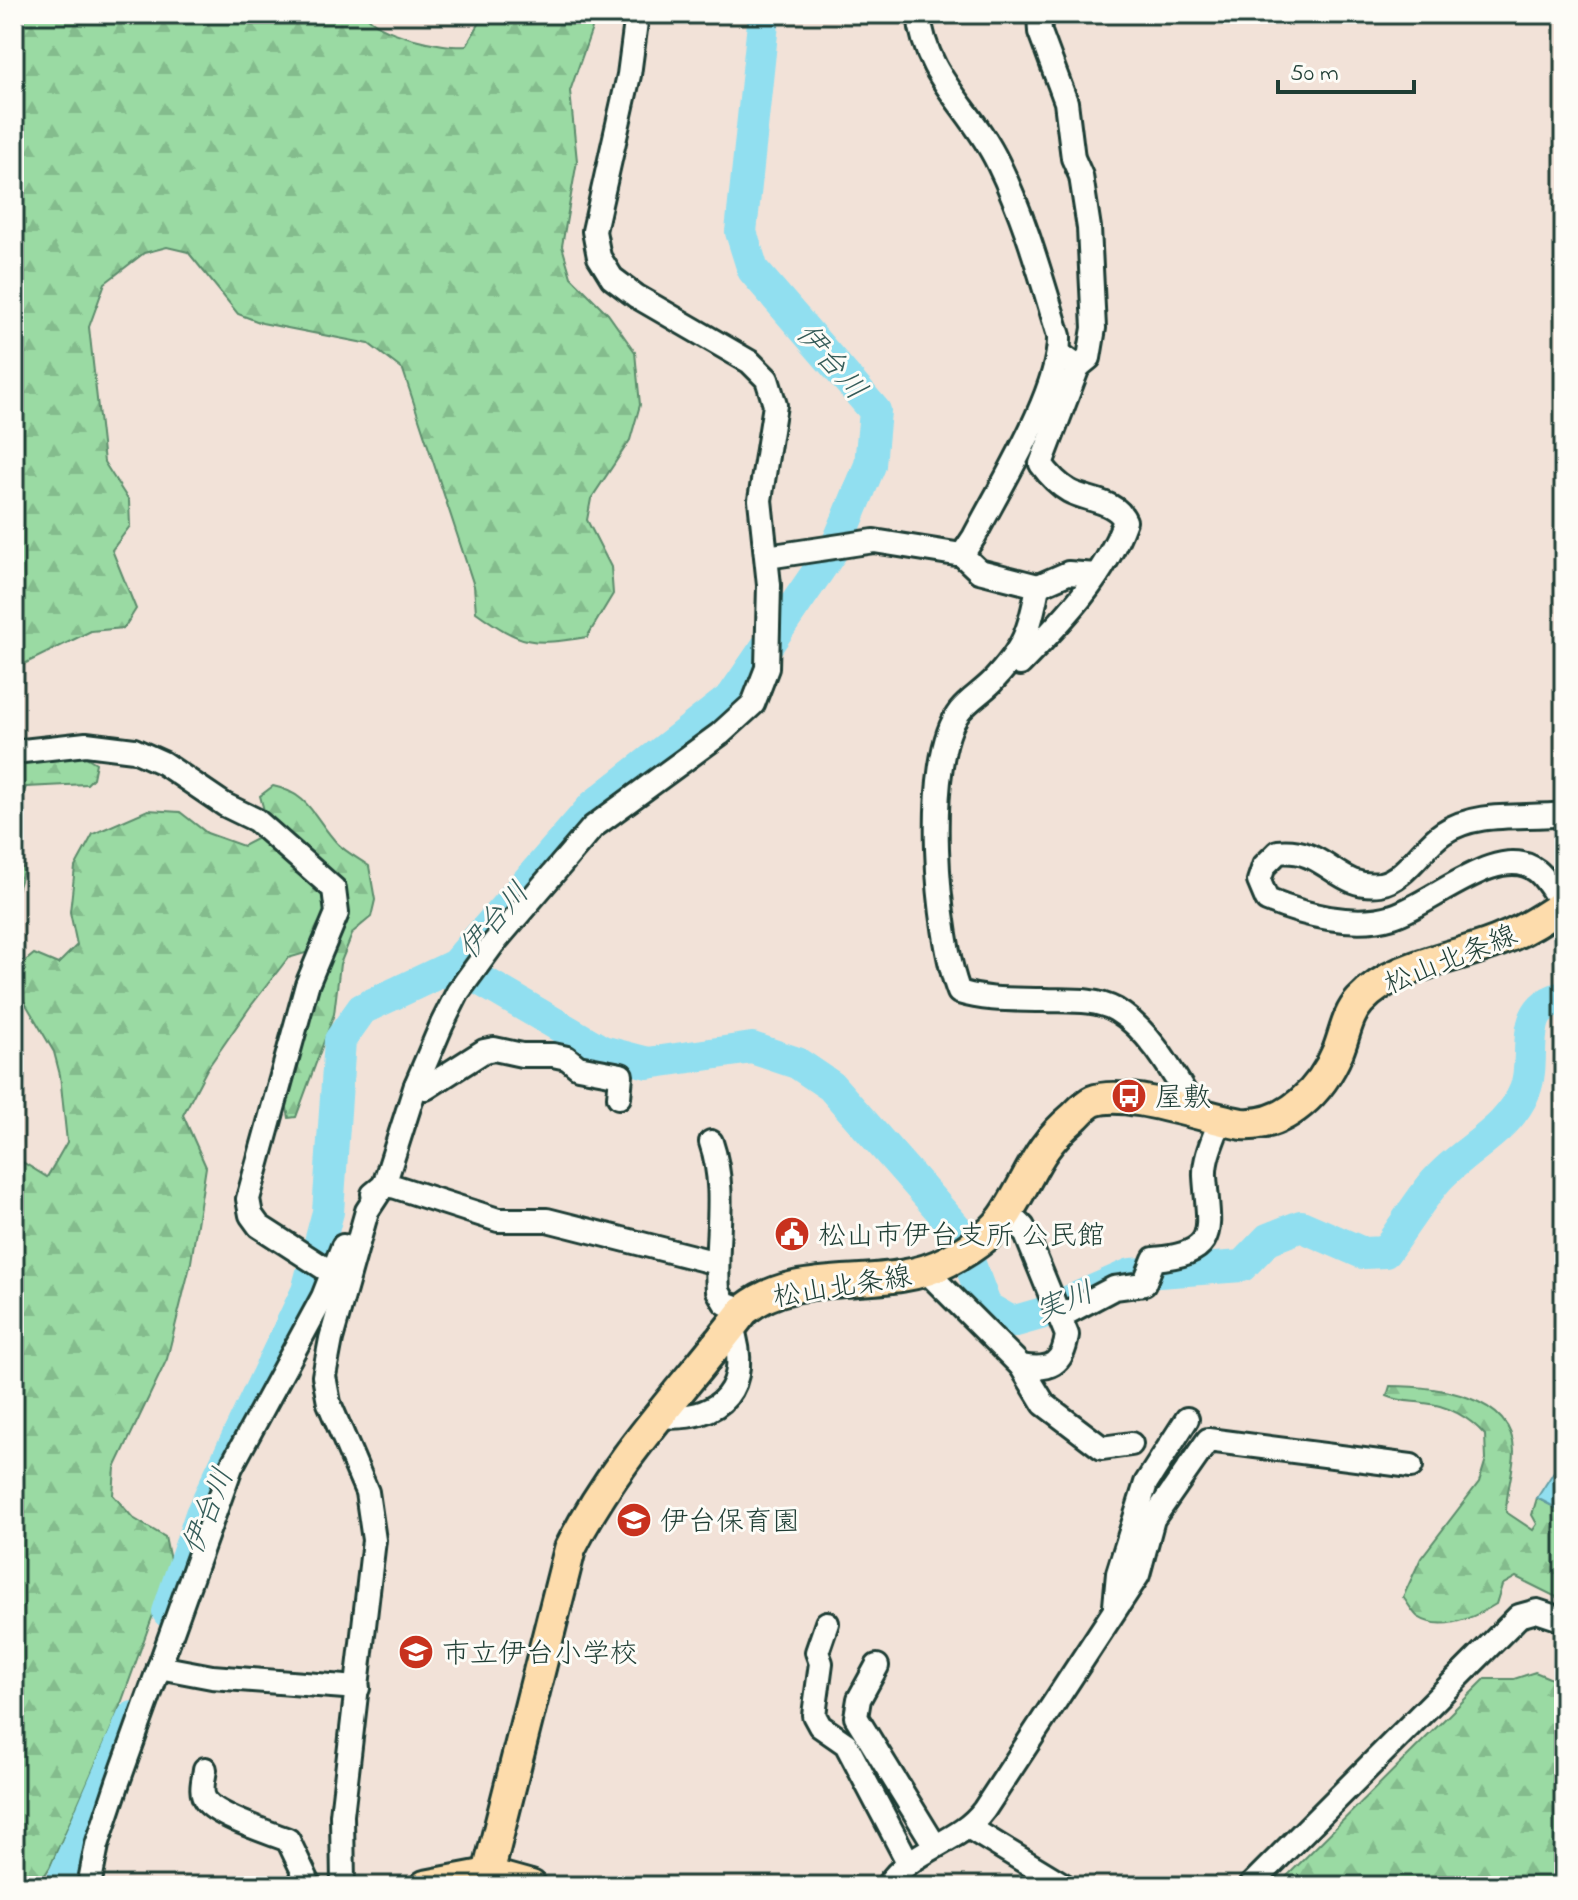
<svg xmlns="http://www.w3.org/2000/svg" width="1578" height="1900" font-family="'Indie Flower','Klee One',sans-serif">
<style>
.forest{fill:url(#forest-firs);stroke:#5c8c6c;stroke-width:2}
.water{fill:#91dff0;stroke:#639ea5;stroke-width:2}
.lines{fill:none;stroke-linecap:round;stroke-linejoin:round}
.river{stroke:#91dff0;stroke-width:32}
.minor-casing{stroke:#1f3d34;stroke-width:28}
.major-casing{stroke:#1f3d34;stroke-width:36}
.minor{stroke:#fdfcf7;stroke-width:22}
.major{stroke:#fddcac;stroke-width:30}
.labels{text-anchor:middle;stroke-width:6;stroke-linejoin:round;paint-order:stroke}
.street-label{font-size:28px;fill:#1f3d34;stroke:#fdfcf7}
.poi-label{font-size:28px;fill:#1f3d34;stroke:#fdfcf7;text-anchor:start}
.water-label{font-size:30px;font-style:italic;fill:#365d5a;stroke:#fdfcf7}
</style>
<defs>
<pattern id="forest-firs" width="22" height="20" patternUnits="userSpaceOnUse" patternTransform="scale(2)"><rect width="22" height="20" fill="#9adaa3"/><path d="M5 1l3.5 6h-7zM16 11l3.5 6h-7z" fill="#84bc8d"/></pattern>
</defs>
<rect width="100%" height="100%" fill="#f2e2d8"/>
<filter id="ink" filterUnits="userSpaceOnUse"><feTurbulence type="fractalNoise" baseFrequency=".0125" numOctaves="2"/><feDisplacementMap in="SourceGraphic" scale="16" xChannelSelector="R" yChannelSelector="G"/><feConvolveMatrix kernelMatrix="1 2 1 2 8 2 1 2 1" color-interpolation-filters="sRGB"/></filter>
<g filter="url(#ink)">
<g class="forest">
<path d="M 14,14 L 365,14 C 378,34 442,48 466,46 L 485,14 L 597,14 L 570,91 L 577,161 L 562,246 L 571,277 L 608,314 L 635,352 L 640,405 L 630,440 L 591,499 L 587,520 L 611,567 L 613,594 L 587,637 C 531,646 522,645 476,612 L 474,586 L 403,370 L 369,344 L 262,323 L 238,314 L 188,252 L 167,247 L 144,253 L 105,283 L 89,327 L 104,462 L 129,501 L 130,526 L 112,550 L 136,609 L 124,628 L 91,631 L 14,669 Z"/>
<path d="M 81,754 L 96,763 L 93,778 L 87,784 L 26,787 L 20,801 L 15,839 L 23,871 L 14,900 L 14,760 Z"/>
<path d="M 273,786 C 311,794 314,819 338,844 C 346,852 359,859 369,866 L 375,900 L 371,917 L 353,932 L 340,964 L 334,1014 L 296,1117 L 289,1118 L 286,1103 L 321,958 L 312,951 L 288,958 L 250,1007 L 207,1069 L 183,1115 L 206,1167 L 191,1262 L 167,1359 L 115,1468 L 113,1495 L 133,1518 L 165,1537 L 171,1565 L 115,1720 L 50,1867 L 41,1881 L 29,1886 L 14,1884 L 14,1145 L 21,1161 L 47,1177 L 67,1142 L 60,1075 L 54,1052 L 24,1001 L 18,967 L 34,954 L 58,964 L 77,945 L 70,912 L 75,867 L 93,834 L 148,810 L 180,812 L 207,833 L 243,846 L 260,837 L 265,814 L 260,796 Z"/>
<path d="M 1390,1386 C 1433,1386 1513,1395 1514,1451 C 1514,1471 1506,1491 1506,1512 L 1533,1530 L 1537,1524 L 1532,1515 L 1537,1498 L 1564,1512 L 1564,1601 L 1516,1577 L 1502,1585 L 1496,1604 C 1475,1617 1443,1633 1418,1617 C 1413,1613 1407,1602 1403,1597 L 1421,1558 L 1479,1482 L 1486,1459 L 1485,1435 C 1470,1418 1448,1405 1424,1403 C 1410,1401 1401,1402 1387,1396 Z"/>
<path d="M 1535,1672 L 1564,1684 L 1564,1886 L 1277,1886 L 1485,1679 L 1514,1679 Z"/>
</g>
<path class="water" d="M 1564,1456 L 1564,1512 L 1537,1498 Z"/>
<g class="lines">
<g class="river">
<path d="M 455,965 L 602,1051 L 648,1063 L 752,1048 L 797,1063 L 831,1086 L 957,1229 L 986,1307 L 1012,1322 L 1040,1314 L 1131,1274 L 1242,1266 L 1268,1239 L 1301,1226 L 1363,1253 L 1385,1252 C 1402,1229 1417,1204 1435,1182 C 1463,1149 1508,1133 1525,1090 C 1538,1056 1515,1007 1564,997"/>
<path d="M 168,1612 L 201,1514 L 307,1291 L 328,1212 L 340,1040 L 362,1009 L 455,965 L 594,805 L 732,697 L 838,542 L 870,465 L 875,411 L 753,270 L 741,232 L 764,14"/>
<path d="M 60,1886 L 133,1717"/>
</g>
<defs>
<g id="minor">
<path d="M 919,14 C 925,78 972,108 998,163 C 1025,218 1041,277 1059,336 C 1061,389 1000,487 974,537 L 962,555"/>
<path d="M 1039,14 L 1040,32 L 1066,102 L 1073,158 L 1081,176 L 1089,228 L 1094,328 L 1089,358 L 1078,367"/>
<path d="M 767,557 L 874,541 L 962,555 L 979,571 L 1038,586 C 1030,631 1024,648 992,682 C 982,692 969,700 960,711 C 922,759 937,937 959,992 C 989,1001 1013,999 1044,1000 C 1067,1001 1095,998 1116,1010 C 1153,1032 1177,1081 1199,1116"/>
<path d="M 1038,586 L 1068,573 L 1097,575"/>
<path d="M 1020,664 C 1062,621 1104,579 1125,521 C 1116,500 1087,501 1069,491 C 1057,484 1049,475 1041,464 L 1078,367 L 1060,354"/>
<path d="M 14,752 L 86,744 L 134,750 L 163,763 L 225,805 L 256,820 L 334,889 L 337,913 L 307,985 L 248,1199 L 251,1215 L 259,1226 L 332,1273"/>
<path d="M 1562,905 C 1555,894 1547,879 1537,871 C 1500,841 1432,904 1393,916 C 1354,928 1304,915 1267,900 L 1259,881 L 1264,866 L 1278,852 C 1326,847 1336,890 1380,884 C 1405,880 1423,846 1443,833 C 1477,810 1525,819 1564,814"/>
<path d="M 416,1085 L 426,1088 L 484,1051 L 494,1049 L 522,1055 L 553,1055 L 567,1058 L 578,1067 L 621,1075 L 619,1097"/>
<path d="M 711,1142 C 728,1192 714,1241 718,1291 L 725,1303 L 744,1310"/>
<path d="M 373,1194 L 384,1185 L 396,1187 L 498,1220 L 547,1220 L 717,1263"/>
<path d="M 926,1271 L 1021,1366 C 1050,1371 1063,1365 1067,1335 L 1023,1227 L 1008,1212"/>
<path d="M 1061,1316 L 1114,1288 L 1144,1284 L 1154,1259 C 1222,1253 1208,1228 1205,1176 C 1204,1158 1214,1138 1220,1121"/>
<path d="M 1021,1366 L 1044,1404 L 1102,1448 L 1131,1444"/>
<path d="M 660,1416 C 723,1422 752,1386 732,1327"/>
<path d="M 1115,1606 L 1118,1573 L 1146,1483 L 1187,1419"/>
<path d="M 827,1623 L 817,1652 L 821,1663 L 814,1715 L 820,1726 L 846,1744 L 908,1862"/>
<path d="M 877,1666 L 859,1699 L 856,1717 L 934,1844"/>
<path d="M 159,1667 L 212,1677 L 358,1688"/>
<path d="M 205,1769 C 204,1779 199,1792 206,1801 C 219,1817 268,1832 288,1840 L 310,1886"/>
<path d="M 970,1828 L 1065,1886"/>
<path d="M 89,1886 L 97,1845 L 118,1782 L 231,1467 L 323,1297 L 343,1246"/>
<path d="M 343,1886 L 342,1815 L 374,1540 L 367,1492 L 329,1403 L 324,1376 L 331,1339 L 367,1211 L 384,1185 L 416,1085 L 442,1024 L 458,992 L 493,944 L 593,827 L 720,734 L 753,704 L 767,668 L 769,585 L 760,500 L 775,405 L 767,379 L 750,362 L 636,296 L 612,278 L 599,257 L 594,231 L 629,75 L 637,14"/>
<path d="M 887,1886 C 912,1848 959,1844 984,1810 L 1138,1575 L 1153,1519 L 1208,1440 L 1411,1466"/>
<path d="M 1250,1886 L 1519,1616 L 1537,1611 L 1564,1620"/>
</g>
<g id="major">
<path d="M 488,1874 L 570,1549 C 614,1460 684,1389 744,1310 C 801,1264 885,1295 948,1261 C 971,1249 995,1233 1008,1211 C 1033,1172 1036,1149 1074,1117 C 1079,1112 1086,1104 1093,1101 C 1125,1088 1205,1118 1242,1124 C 1286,1127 1322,1090 1338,1051 C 1345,1034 1347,1015 1360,1001 C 1395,963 1455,959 1500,940 C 1523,931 1544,918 1564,904"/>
<path d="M 425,1886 L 488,1874 L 531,1886"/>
</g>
</defs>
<use href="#minor" class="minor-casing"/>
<use href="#major" class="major-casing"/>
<use href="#minor" class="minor"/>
<use href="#major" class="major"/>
</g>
</g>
<defs>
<symbol id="bus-disc" viewBox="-11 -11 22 22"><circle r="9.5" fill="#c8321e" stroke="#fdfcf7"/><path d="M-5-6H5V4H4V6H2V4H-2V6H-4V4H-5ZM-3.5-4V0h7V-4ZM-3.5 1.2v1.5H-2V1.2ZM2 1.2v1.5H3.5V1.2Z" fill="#fff"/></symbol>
<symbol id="civic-disc" viewBox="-11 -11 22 22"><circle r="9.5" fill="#c8321e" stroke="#fdfcf7"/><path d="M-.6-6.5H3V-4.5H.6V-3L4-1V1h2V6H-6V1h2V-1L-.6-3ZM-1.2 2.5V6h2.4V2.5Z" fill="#fff"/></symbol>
<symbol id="school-disc" viewBox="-11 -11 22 22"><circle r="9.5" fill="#c8321e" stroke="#fdfcf7"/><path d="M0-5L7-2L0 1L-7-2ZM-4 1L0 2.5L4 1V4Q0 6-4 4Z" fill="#fff"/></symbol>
</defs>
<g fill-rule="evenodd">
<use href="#bus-disc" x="1109" y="1076" width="40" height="40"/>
<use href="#civic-disc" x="772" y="1214" width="40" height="40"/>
<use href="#school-disc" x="614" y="1500" width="40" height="40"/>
<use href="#school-disc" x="396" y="1632" width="40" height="40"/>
</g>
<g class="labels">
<g class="street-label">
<text transform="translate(1450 958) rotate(-22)" y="10">松山北条線</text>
<text transform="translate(842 1285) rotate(-9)" y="10">松山北条線</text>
</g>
<g class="poi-label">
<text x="1155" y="1106">屋敷</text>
<text x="818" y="1244">松山市伊台支所 公民館</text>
<text x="660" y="1530">伊台保育園</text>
<text x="442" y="1662">市立伊台小学校</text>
</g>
<g class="water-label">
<text transform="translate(832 361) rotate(49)" y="10">伊台川</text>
<text transform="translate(493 920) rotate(-49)" y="10">伊台川</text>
<text transform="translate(1064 1301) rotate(-22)" y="10">実川</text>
<text transform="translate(207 1511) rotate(-68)" y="10">伊台川</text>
</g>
</g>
<rect width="1578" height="1900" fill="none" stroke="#fdfcf7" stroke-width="48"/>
<rect x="24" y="24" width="1530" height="1852" fill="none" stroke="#1f3d34" stroke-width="3" filter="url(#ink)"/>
<path d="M1278 80v12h136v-12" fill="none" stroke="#1f3d34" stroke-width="4"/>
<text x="1290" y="80" font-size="24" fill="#1f3d34" stroke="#fdfcf7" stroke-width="6" paint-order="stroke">50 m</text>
</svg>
